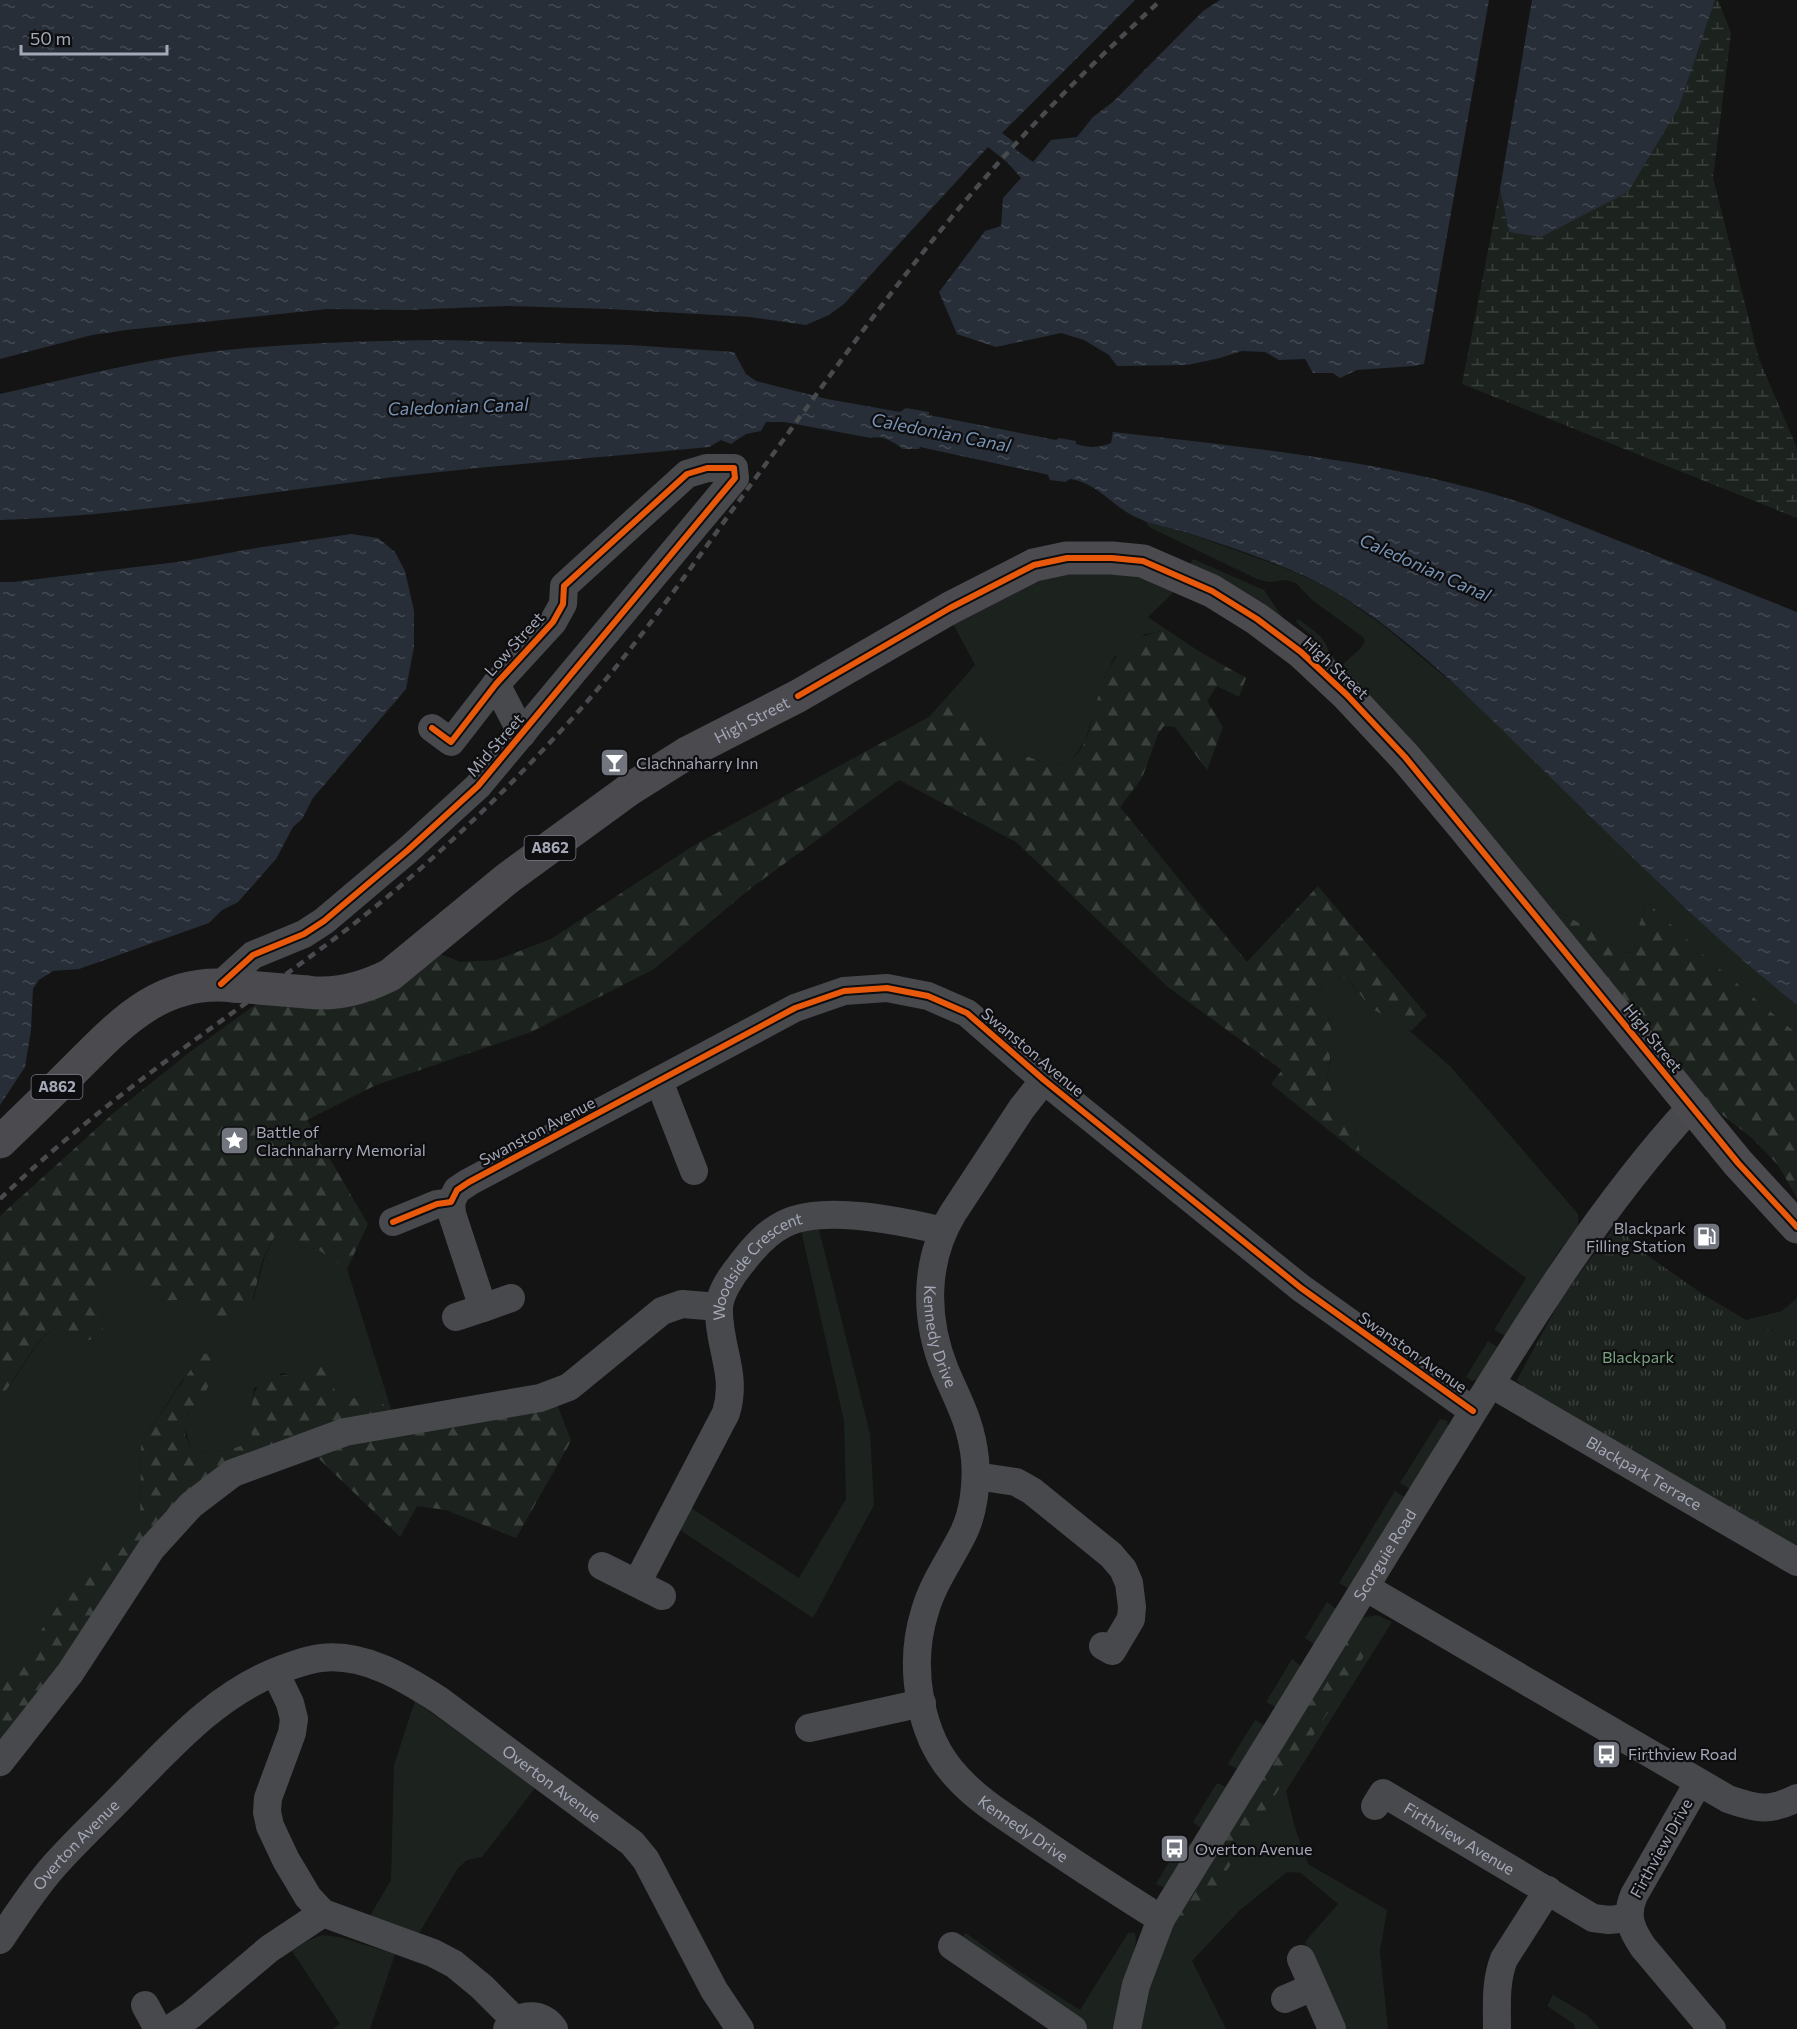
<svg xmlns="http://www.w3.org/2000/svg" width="1797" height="2029" font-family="Commissioner,sans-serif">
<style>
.grass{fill:#1c231e}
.forest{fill:url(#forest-firs)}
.wetland{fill:url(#wetland-marsh)}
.park{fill:url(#park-tufts)}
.water{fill:url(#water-ripples)}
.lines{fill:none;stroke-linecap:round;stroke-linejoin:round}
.minor{stroke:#48494d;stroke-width:28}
.major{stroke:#4b4b4f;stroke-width:33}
.rail{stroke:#484a4d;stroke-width:4.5;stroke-dasharray:8 6;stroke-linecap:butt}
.major-bridge{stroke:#4b4b4f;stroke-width:33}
.cycleway-casing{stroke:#0e0e10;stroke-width:10}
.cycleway{stroke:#e8590c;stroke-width:6}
.labels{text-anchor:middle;stroke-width:4.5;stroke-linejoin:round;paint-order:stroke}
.shield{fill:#0e0e10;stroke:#777a85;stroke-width:1.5}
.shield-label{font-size:15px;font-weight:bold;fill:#a4a8b7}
.street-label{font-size:16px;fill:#a4a8b7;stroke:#0e0e10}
.poi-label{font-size:16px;fill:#a4a8b7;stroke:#0e0e10;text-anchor:start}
.park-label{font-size:16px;fill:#79a37f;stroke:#0e0e10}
.water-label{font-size:18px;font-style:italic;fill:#7893b4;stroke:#0e0e10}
</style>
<defs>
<pattern id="forest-firs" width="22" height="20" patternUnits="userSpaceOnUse" patternTransform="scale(1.5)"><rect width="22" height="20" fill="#1c231e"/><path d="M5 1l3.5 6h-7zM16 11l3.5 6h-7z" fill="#3a403c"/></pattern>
<pattern id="wetland-marsh" width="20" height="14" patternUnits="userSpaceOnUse" patternTransform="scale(1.5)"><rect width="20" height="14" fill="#1c231e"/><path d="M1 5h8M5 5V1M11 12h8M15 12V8" fill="none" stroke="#3a403c"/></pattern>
<pattern id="park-tufts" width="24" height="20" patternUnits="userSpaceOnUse" patternTransform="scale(1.5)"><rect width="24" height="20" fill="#1c231e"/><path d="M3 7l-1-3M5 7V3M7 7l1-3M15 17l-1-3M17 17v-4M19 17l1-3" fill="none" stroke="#3a403c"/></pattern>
<pattern id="water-ripples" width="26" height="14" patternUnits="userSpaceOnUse" patternTransform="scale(1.5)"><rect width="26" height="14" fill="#272e37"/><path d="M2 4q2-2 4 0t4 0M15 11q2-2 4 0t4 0" fill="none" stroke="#434952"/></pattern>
</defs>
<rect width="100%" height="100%" fill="#141414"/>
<g class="grass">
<path d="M 1147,522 L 1187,533 L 1280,566 L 1312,580 L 1336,592 L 1385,627 L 1468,696 L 1666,890 L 1797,1005 L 1797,1034 L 1708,959 L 1646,901 L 1635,941 L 1634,952 L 1625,953 L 1583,925 L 1553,909 L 1549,912 L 1321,654 L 1317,641 L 1297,623 L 1296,620 L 1300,620 C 1306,625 1314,630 1320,636 C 1328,645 1330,658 1342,665 L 1361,648 L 1365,641 L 1363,637 L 1312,600 L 1296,583 L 1286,580 L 1269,582 L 1257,579 L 1151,528 L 1147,525 Z"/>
<path d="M 1193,559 L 1264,590 L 1286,623 L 1189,567 Z"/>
<path d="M 1059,572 L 1112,573 L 1141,578 L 1176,590 L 1148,617 L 1167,630 L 1146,634 L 1114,657 L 1104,679 L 1085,741 L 1069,764 C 1063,764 1056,765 1051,764 C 1016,757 969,724 946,698 L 975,665 L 951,620 Z"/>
<path d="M 1332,977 L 1347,978 L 1356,990 L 1411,1032 L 1451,1067 L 1578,1214 L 1578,1226 L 1559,1251 L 1506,1336 L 1494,1330 L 1526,1278 L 1361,1156 L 1355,1129 L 1349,1117 L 1336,1102 L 1327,1078 L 1331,1057 L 1330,1023 L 1323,1006 L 1321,987 Z"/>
<path d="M 818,1226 L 870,1434 L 874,1505 L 813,1618 L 680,1530 L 691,1508 L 799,1578 L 846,1499 L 844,1421 L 801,1230 Z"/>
<path d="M 277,1233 L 292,1235 L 301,1247 L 317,1249 L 347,1269 L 393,1415 L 360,1397 L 340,1401 L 333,1389 L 282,1373 L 254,1388 L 252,1407 L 252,1440 C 234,1452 214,1451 193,1452 C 179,1421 186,1416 205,1392 L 184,1378 L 141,1443 L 140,1515 L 89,1563 L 65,1595 L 10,1676 L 0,1686 L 0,1398 C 19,1378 34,1337 59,1326 L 73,1339 L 103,1317 L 98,1295 L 98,1280 L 113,1268 L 136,1270 L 145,1289 L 161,1302 C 190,1297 193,1299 213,1319 L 254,1298 L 265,1255 Z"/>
<path d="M 1797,1298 L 1797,1342 L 1746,1320 L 1782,1311 Z"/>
<path d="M 1488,1341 L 1499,1348 L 1481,1378 L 1472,1381 L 1466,1377 Z"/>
<path d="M 1440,1419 L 1447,1421 L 1448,1427 L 1410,1489 L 1400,1483 Z"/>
<path d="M 1395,1491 L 1404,1497 L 1348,1588 L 1339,1583 Z"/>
<path d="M 1327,1602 L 1336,1609 L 1314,1644 L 1305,1638 Z"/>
<path d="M 1377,1615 L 1392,1622 L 1286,1791 L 1295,1828 L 1308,1864 L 1387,1910 L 1380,1951 L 1388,2029 L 1343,2029 L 1305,1942 L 1338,1904 L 1301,1873 L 1287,1872 L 1239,1911 L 1192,1961 L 1226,2029 L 1140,2029 L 1149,1982 L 1169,1930 L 1361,1618 Z"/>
<path d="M 1292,1659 L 1302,1667 L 1277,1708 L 1266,1702 Z"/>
<path d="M 415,1701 L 535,1788 L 482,1857 L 467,1860 L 458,1868 L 419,1933 L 370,1916 L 391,1880 L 394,1765 Z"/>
<path d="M 1255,1720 L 1264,1725 L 1239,1770 L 1228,1764 Z"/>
<path d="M 1217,1783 L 1226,1787 L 1201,1828 L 1193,1822 Z"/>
<path d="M 1182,1840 L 1192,1846 L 1165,1888 L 1156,1884 Z"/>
<path d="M 966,1933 L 1017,1970 L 1080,2010 L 1128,1933 L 1135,1933 L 1136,1942 L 1116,2029 L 1086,2029 L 958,1941 Z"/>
<path d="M 323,1935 L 339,1937 L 395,1954 L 370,2029 L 333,2029 L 340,2024 L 292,1951 L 309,1940 Z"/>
<path d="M 1553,1995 L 1587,2015 L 1600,2029 L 1575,2029 L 1574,2024 L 1547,2006 Z"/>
</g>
<g class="forest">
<path d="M 1167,630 L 1200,652 L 1246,678 L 1239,697 L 1217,686 L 1207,701 L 1223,727 L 1207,770 L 1175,727 L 1164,726 L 1158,734 L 1142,778 L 1120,807 L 1247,962 L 1318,886 L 1427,1015 L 1411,1031 L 1371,1008 L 1347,978 L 1332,977 L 1321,987 L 1323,1006 L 1330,1023 L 1333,1040 L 1327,1078 L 1336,1102 L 1349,1117 L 1355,1129 L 1361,1156 L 1271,1084 L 1282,1070 L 1168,987 L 1016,842 L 899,780 L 751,888 L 654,969 L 531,1032 L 376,1085 L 307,1120 L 368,1224 L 347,1269 L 317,1249 L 301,1247 L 292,1235 L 277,1233 C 273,1240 268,1247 265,1254 C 252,1285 261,1323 213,1319 C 193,1299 190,1297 161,1302 L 145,1289 L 136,1270 L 113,1269 L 98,1280 C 97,1297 104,1312 103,1329 L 90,1340 L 73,1339 L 59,1326 C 34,1336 18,1378 0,1398 L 0,1216 L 116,1111 L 190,1052 L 262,1000 L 435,952 L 461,962 L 496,960 L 551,939 L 693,846 L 929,717 L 946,698 C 969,724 1016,757 1051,764 C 1056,765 1063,764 1069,764 C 1074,757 1082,749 1085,741 C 1089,733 1091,723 1093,714 C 1107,668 1114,639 1167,630 Z"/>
<path d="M 1646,901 L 1708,959 L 1797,1034 L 1797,1198 L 1778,1165 L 1752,1138 L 1702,1099 L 1549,912 L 1553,909 L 1583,925 L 1625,953 L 1634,952 L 1635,941 Z"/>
<path d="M 202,1353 L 216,1356 L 220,1366 L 205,1392 L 187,1416 L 185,1435 L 193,1452 C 214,1451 234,1452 252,1440 C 250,1406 248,1365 296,1377 L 306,1368 L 324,1367 L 340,1401 L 360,1397 L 377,1397 L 393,1415 L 550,1385 L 571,1441 L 516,1538 L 446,1510 L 417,1506 L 400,1537 L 315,1455 L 235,1487 L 220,1496 L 169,1546 L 0,1778 L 0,1686 L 10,1676 L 65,1595 L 89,1563 L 140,1515 L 141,1443 Z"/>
<path d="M 1355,1631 L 1366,1637 L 1371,1645 L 1192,1925 L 1187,1928 L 1175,1919 L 1351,1633 Z"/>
</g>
<path class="wetland" d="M 1715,0 L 1718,0 L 1731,33 L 1713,178 L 1759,359 L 1797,448 L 1797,518 L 1462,384 L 1500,189 L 1509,232 L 1679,107 Z"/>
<path class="park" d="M 1617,1223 L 1638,1249 L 1704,1295 L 1746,1320 L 1797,1342 L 1797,1550 L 1528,1393 L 1517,1380 L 1561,1299 Z"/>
<g class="water">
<path d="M 0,0 L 1135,0 L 1002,133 L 1014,142 L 1011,146 L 1033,162 L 1051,140 L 1077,137 L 1093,117 L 1114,101 L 1203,11 L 1220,0 L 1489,0 L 1424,364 L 1414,366 L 1357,370 L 1340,378 L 1333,373 L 1313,373 L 1305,359 L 1279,360 L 1265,352 L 1242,351 L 1220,358 L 1187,365 L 1117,366 L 1109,355 L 1084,340 L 1061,333 L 996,347 L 957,334 L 939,292 L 985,231 L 1001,226 L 1003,198 L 1021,178 L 1008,163 L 988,147 L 844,304 L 829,315 L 806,325 L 750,317 L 609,309 L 506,306 L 406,310 L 327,309 L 126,330 L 92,335 L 0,359 Z"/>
<path d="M 1532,0 L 1715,0 L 1679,107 L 1628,192 L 1541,237 L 1509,232 L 1500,189 Z"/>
<path d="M 443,340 L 630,345 L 734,352 L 746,374 L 756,381 L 827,399 L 900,412 L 906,408 L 929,412 L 929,415 L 1056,440 L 1059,438 L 1076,441 L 1076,444 C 1090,448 1098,448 1111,443 L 1113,432 C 1252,448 1395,461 1529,505 L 1797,612 L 1797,1005 C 1705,932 1622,847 1538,765 C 1476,704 1412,639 1337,593 C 1292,566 1238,550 1188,533 C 1173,528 1155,526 1140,519 C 1114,509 1099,483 1070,479 L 1065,482 L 1050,480 L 1048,475 L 1045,474 L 920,447 L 919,449 L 903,449 C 894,442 883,435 871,438 L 784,422 L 766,422 L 761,431 L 746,434 L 731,444 L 721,440 L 709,447 C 596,458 483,466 370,480 C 248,495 123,516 0,520 L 0,394 C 67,379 133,362 201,353 C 282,343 362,341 443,340 Z"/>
<path d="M 351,534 L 378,538 L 395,552 L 405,571 L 414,611 L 414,647 L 406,689 L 313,798 L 302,819 L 293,827 L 276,859 L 238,902 L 222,910 L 209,923 L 79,969 L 53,971 L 39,980 L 33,989 L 31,1030 L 25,1067 L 0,1105 L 0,582 L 13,582 L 185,561 L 256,548 Z"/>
</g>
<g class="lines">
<g class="minor">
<path d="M 496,684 L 522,734"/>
<path d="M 221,984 L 253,955 L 304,934 L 324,921 L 408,850 L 478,786 L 735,478 L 734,468 L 707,468 L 687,474 L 564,586 L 563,604 L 553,622 L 496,684 L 451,742 L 432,728"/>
<path id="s1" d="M 1044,1080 L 1022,1108 L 953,1213 C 924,1261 924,1318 945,1370 C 959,1403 971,1422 975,1459 C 977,1483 974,1512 963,1534 C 950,1560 933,1583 925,1611 C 908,1664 918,1736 957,1777 C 977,1799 1001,1814 1025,1830 C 1070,1861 1115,1890 1161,1919"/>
<path d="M 659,1081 L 694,1171"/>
<path d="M 451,1202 L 452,1214 L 483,1308 L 456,1317"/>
<path d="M 393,1222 L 437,1204 L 451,1202 L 457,1190 L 469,1182 L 795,1008 L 844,991 L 887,988 L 928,996 L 967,1013 L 1044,1080 L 1301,1288 L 1473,1411"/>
<path d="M 483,1308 L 511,1298"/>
<path id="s2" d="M 1491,1384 L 1797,1562"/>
<path d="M 976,1476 L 1016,1482 L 1032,1491 L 1111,1555 L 1123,1569 L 1129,1583 L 1132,1607 L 1131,1619 L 1112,1651 L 1103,1646"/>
<path d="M 602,1566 L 662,1596"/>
<path id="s3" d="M 637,1583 L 726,1413 C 738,1374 718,1346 719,1309 C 719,1294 732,1275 741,1264 C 753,1248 766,1233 784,1224 C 823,1204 901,1221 943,1231"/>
<path d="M 1365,1587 L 1728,1799 C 1757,1809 1769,1812 1797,1798"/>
<path d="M 275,1672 L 290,1703 L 294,1719 L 292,1733 L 268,1798 L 267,1812 L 270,1826 L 286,1860 L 308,1897 L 323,1913 L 433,1953 L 454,1964 L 482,1987 L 515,2020"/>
<path d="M 809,1728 L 922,1703"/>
<path d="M 0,1762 L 70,1673 L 151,1549 L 191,1505 L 233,1473 L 345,1432 L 540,1398 L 569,1387 L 662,1311 L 682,1304 L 719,1307"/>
<path d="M 1698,1783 L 1634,1895 C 1625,1916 1631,1929 1643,1947 L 1712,2029"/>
<path id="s4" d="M 1375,1806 L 1383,1793 L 1593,1918 L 1609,1920 L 1628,1918"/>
<path id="s5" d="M 0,1940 C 17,1915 33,1890 53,1867 C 75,1842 100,1819 123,1795 C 171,1746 216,1694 282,1669 C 294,1665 308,1659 321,1658 C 364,1653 405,1678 439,1700 L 632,1843 L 646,1860 L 714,1990 L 740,2029"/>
<path d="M 952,1946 L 1073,2029"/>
<path d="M 1301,1959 L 1332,2029"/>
<path d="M 1285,1999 L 1313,1987"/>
<path d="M 145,2005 L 158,2029"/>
<path d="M 170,2029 L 191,2015 L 269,1949 L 323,1913"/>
<path d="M 507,2029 C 519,2013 542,2011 554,2029"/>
<path id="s6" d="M 1127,2029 L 1136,1985 L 1161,1919 C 1253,1770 1344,1620 1437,1470 C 1515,1345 1591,1216 1691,1107"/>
<path d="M 1497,2029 C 1497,2005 1495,1982 1504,1959 L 1548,1890"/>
</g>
<g class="major">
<path id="s7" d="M 307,992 C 336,996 364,988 390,975 L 508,878 L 630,789 L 687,753 L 798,696 L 950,608 L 1034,565 L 1067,558 L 1112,558 L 1143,561 L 1212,591 L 1257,619 L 1301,652 L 1347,695 L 1405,757 L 1462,825 L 1738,1163 L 1797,1227"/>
<path d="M 0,1142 C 24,1119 48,1096 72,1072 C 119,1025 161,977 234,986"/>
</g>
<path class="rail" d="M 0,1199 C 100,1102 215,1027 326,945 C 414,880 495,803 568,723 C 642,642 703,549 768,461 C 830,376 893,286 961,206 C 1023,132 1090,65 1161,0"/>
<path class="major-bridge" d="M 234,986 L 307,992"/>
<defs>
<g id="cycleway">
<path d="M 798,696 L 950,608 L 1034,565 L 1067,558 L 1112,558 L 1143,561 L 1212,591 L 1257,619 L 1301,652 L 1347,695 L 1405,757 L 1738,1163 L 1797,1227"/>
<path d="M 221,984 L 253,955 L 304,934 L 324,921 L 408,850 L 478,786 L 735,478 L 734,468 L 707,468 L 687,474 L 564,586 L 563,604 L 553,622 L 496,684 L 451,742 L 432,728"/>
<path d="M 393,1222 L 437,1204 L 451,1202 L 457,1190 L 469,1182 L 795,1008 L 844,991 L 887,988 L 928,996 L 967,1013 L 1044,1080 L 1301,1288 L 1473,1411"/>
</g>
</defs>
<use href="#cycleway" class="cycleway-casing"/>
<use href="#cycleway" class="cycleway"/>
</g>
<defs>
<symbol id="bar-square" viewBox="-11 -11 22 22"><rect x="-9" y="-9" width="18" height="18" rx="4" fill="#72747e" stroke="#0e0e10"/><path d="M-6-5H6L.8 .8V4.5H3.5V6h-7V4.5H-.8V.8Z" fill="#fff"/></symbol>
<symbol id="sight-square" viewBox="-11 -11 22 22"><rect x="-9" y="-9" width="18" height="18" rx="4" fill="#72747e" stroke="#0e0e10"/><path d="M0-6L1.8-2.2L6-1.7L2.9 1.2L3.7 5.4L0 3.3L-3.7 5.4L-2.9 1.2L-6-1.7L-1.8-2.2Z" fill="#fff"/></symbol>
<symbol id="fuel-square" viewBox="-11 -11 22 22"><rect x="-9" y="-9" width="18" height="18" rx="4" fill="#72747e" stroke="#0e0e10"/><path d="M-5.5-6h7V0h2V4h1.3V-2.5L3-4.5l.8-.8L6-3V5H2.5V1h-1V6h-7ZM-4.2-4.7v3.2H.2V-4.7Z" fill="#fff"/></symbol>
<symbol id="bus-square" viewBox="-11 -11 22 22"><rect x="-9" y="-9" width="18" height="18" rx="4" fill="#72747e" stroke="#0e0e10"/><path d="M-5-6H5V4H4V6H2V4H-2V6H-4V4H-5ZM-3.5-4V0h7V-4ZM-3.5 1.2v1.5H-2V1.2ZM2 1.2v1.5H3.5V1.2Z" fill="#fff"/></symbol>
</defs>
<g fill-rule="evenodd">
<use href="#bar-square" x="598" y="746" width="33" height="33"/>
<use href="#sight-square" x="218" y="1124" width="33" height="33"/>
<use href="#fuel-square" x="1690" y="1220" width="33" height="33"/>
<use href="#bus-square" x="1590" y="1738" width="33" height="33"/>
<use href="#bus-square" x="1158" y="1832" width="33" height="33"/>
</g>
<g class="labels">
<g class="shield">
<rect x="524.5" y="836" width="51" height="24" rx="4.5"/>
<rect x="31.5" y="1075" width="51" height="24" rx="4.5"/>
</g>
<g class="shield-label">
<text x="550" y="853">A862</text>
<text x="57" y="1092">A862</text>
</g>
<g class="street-label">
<text transform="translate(514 644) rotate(-48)" y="6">Low Street</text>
<text transform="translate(1336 668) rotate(43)" y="6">High Street</text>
<text dy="6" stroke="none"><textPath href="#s7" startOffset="530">High Street</textPath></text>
<text transform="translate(495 745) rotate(-49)" y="6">Mid Street</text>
<text transform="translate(1653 1038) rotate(51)" y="6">High Street</text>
<text transform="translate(1033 1052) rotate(40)" y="6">Swanston Avenue</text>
<text transform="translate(537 1131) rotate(-28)" y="6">Swanston Avenue</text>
<text dy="6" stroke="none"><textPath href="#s3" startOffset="356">Woodside Crescent</textPath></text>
<text dy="6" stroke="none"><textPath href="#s1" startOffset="290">Kennedy Drive</textPath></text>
<text transform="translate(1413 1352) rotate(35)" y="6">Swanston Avenue</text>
<text dy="6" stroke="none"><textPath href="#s2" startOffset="177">Blackpark Terrace</textPath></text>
<text dy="6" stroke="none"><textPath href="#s6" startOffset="543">Scorguie Road</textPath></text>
<text dy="6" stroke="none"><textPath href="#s5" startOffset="704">Overton Avenue</textPath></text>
<text dy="6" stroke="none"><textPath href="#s1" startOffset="842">Kennedy Drive</textPath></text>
<text dy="6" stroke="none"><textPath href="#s4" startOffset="104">Firthview Avenue</textPath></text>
<text dy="6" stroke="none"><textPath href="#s5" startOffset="122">Overton Avenue</textPath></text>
<text transform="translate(1661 1848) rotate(-61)" y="6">Firthview Drive</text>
</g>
<g class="poi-label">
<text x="636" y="769">Clachnaharry Inn</text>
<text x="256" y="1138">Battle of<tspan x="256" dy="18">Clachnaharry Memorial</tspan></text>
<text x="1686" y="1234" text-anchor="end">Blackpark<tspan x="1686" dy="18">Filling Station</tspan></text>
<text x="1628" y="1760">Firthview Road</text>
<text x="1195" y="1855">Overton Avenue</text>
</g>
<g class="park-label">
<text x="1638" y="1363">Blackpark</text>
</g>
<g class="water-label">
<text transform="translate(458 407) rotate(-2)" y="6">Caledonian Canal</text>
<text transform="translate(941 433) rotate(11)" y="6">Caledonian Canal</text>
<text transform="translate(1425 568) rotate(24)" y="6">Caledonian Canal</text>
</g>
</g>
<path d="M21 45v9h146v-9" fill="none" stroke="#a4a8b7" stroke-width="3"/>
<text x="30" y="45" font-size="18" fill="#a4a8b7" stroke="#0e0e10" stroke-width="4.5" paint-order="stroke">50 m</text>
</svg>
